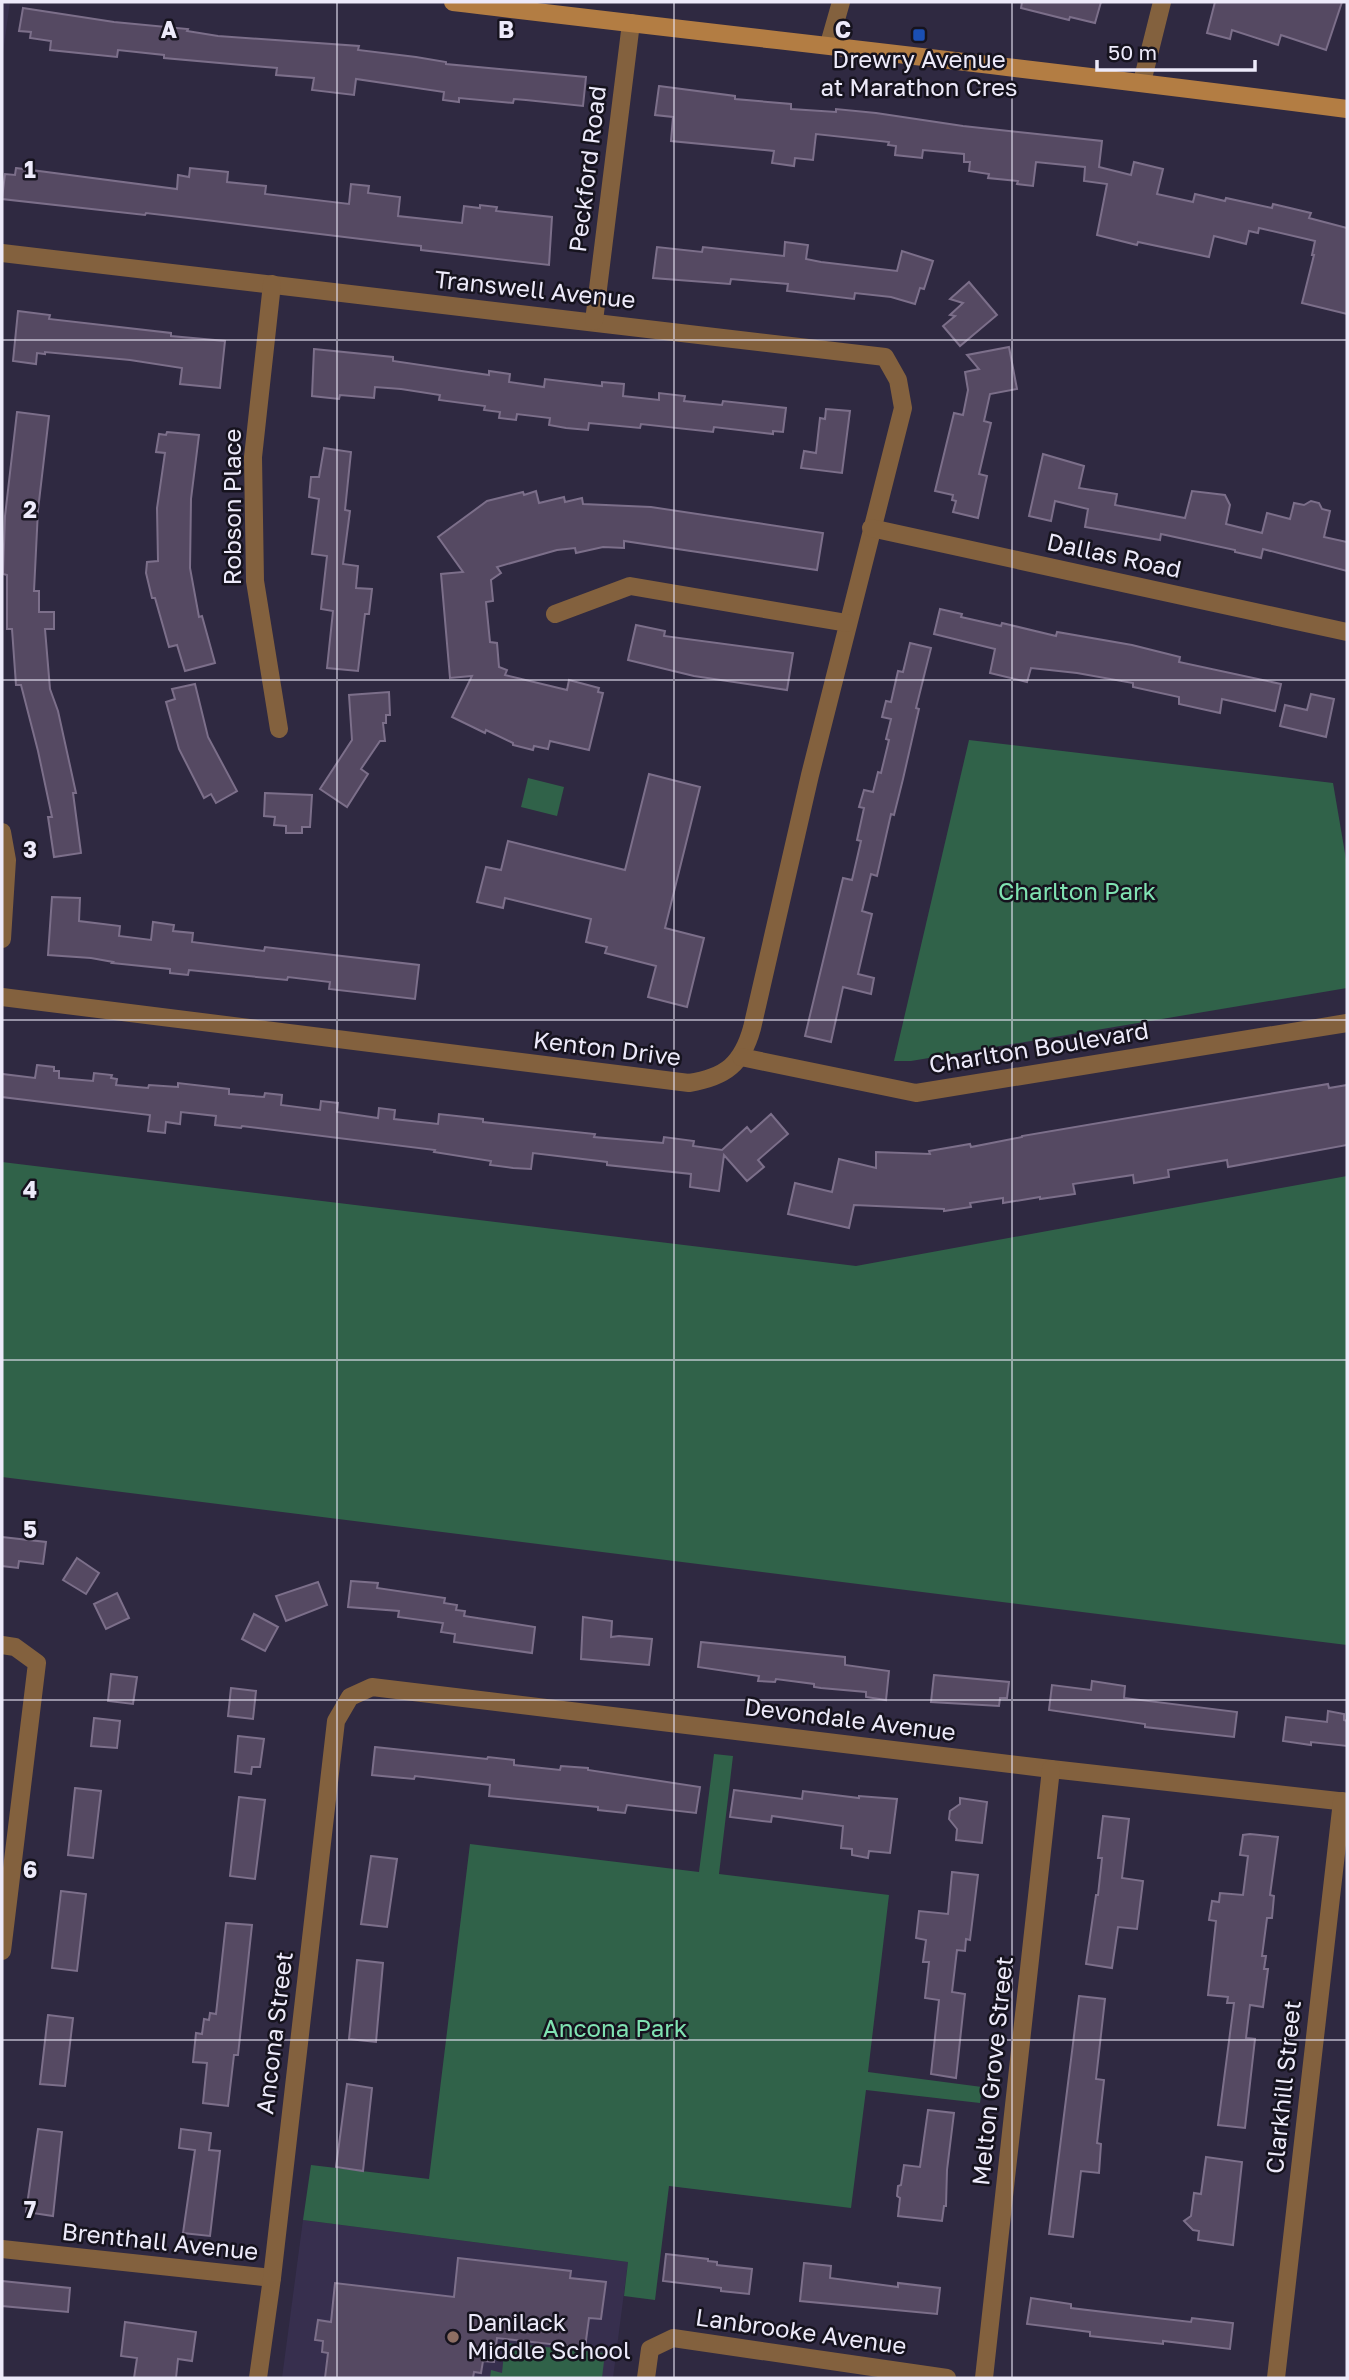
<svg xmlns="http://www.w3.org/2000/svg" width="1349" height="2380" font-family="'Golos Text',sans-serif">
<style>
.built{fill:#372f4e}
.green{fill:#306249}
.building{fill:#554962;stroke:#7c6f8a;stroke-width:2}
.lines{fill:none;stroke-linecap:round;stroke-linejoin:round}
.street{stroke:#83613e;stroke-width:18}
.secondary{stroke:#b37d43;stroke-width:18}
.grid{fill:none;stroke:#edeafa;stroke-width:2;stroke-opacity:0.55}
.transit-dot{fill:#1a4fb4;stroke:#16131e;stroke-width:2.5}
.education-dot{fill:#8d6e63;stroke:#16131e;stroke-width:2.5}
.labels{text-anchor:middle;stroke-width:5;stroke-linejoin:round;paint-order:stroke}
.poi-label{font-size:24px;fill:#edeafa;stroke:#16131e}
.street-label{font-size:24px;fill:#edeafa;stroke:#16131e}
.park-label{font-size:24px;fill:#80e3b2;stroke:#16131e}
.grid-label{font-size:23px;text-anchor:middle;font-weight:bold;fill:#edeafa;stroke:#16131e;stroke-width:5;stroke-linejoin:round;paint-order:stroke}
</style>
<rect width="100%" height="100%" fill="#2f2941"/>
<g class="built">
<path d="M 2,2 L 10,2 L 2,60 Z"/>
<path d="M 303,2220 L 628,2262 L 613,2378 L 282,2378 Z"/>
</g>
<g class="green">
<path d="M 969,740 L 1333,783 L 1347,865 L 1347,988 L 911,1061 L 894,1061 Z"/>
<path d="M 528,778 L 564,787 L 557,816 L 521,807 Z"/>
<path d="M 2,1162 L 856,1266 L 1347,1176 L 1347,1645 L 2,1477 Z"/>
<path d="M 714,1754 L 733,1756 L 719,1874 L 889,1895 L 868,2072 L 982,2087 L 980,2103 L 866,2090 L 851,2208 L 669,2186 L 655,2300 L 624,2296 L 628,2262 L 303,2220 L 311,2165 L 429,2179 L 470,1844 L 699,1872 Z"/>
<path d="M 505,2343 L 605,2353 L 602,2378 L 490,2378 L 491,2370 L 502,2373 Z"/>
</g>
<g class="building">
<path d="M 1022,2 L 1101,2 L 1095,23 L 1070,17 L 1069,20 L 1021,8 Z"/>
<path d="M 1215,2 L 1342,2 L 1326,50 L 1281,35 L 1278,45 L 1232,30 L 1230,39 L 1207,33 Z"/>
<path d="M 23,8 L 114,22 L 188,29 L 187,31 L 218,36 L 359,46 L 358,50 L 416,57 L 446,62 L 446,64 L 586,77 L 583,106 L 526,100 L 514,99 L 513,103 L 459,98 L 459,102 L 443,100 L 444,92 L 356,79 L 354,95 L 312,90 L 314,78 L 276,75 L 277,68 L 164,58 L 164,55 L 118,50 L 117,57 L 50,50 L 51,41 L 30,38 L 31,32 L 19,31 Z"/>
<path d="M 659,86 L 735,96 L 735,99 L 791,104 L 791,109 L 836,112 L 836,109 L 876,113 L 963,126 L 1102,141 L 1099,167 L 1131,175 L 1134,162 L 1163,169 L 1157,194 L 1193,202 L 1195,194 L 1225,201 L 1226,198 L 1272,208 L 1273,204 L 1311,213 L 1309,218 L 1347,228 L 1347,314 L 1302,303 L 1314,255 L 1312,255 L 1315,241 L 1259,228 L 1258,233 L 1249,231 L 1246,244 L 1214,236 L 1209,257 L 1138,242 L 1137,245 L 1097,235 L 1107,184 L 1084,181 L 1085,167 L 1036,162 L 1033,186 L 1017,184 L 1018,181 L 988,178 L 989,174 L 969,171 L 970,162 L 964,162 L 964,154 L 923,150 L 922,158 L 895,155 L 896,146 L 888,145 L 889,142 L 816,134 L 813,160 L 795,158 L 794,166 L 772,163 L 774,151 L 671,141 L 673,117 L 655,115 Z"/>
<path d="M 16,168 L 177,189 L 178,175 L 189,177 L 190,168 L 228,172 L 227,182 L 266,186 L 265,194 L 349,204 L 351,184 L 369,186 L 368,193 L 400,197 L 398,216 L 462,223 L 464,206 L 480,208 L 480,205 L 497,207 L 496,211 L 552,217 L 549,265 L 421,250 L 421,246 L 402,244 L 214,221 L 146,213 L 145,215 L 2,199 L 5,174 L 15,175 Z"/>
<path d="M 785,242 L 808,245 L 806,259 L 821,262 L 897,271 L 902,251 L 933,261 L 924,289 L 920,288 L 915,304 L 891,297 L 855,293 L 854,299 L 787,291 L 788,284 L 731,279 L 730,284 L 653,278 L 657,247 L 702,252 L 703,247 L 784,256 Z"/>
<path d="M 969,282 L 997,315 L 960,346 L 943,326 L 955,316 L 950,315 L 963,303 L 950,299 Z"/>
<path d="M 18,311 L 50,315 L 49,319 L 171,333 L 171,336 L 225,341 L 220,388 L 180,384 L 182,368 L 130,360 L 45,352 L 45,354 L 37,353 L 36,364 L 13,361 Z"/>
<path d="M 1009,347 L 1017,389 L 990,394 L 984,421 L 991,423 L 979,474 L 987,476 L 978,518 L 953,512 L 956,501 L 952,500 L 953,495 L 935,491 L 954,413 L 963,415 L 968,390 L 965,372 L 979,369 L 967,355 Z"/>
<path d="M 314,349 L 393,357 L 393,361 L 489,375 L 489,371 L 510,374 L 509,382 L 544,387 L 545,379 L 602,386 L 602,382 L 624,384 L 623,396 L 659,400 L 659,393 L 685,396 L 684,401 L 722,405 L 723,401 L 786,408 L 783,432 L 773,431 L 773,434 L 714,427 L 713,432 L 641,424 L 640,428 L 589,423 L 588,430 L 566,428 L 549,425 L 550,418 L 517,414 L 516,420 L 499,418 L 500,412 L 484,410 L 485,406 L 439,400 L 440,395 L 401,389 L 375,387 L 374,398 L 340,395 L 339,399 L 312,396 Z"/>
<path d="M 826,409 L 850,411 L 842,473 L 801,468 L 804,451 L 816,453 L 820,418 L 825,419 Z"/>
<path d="M 17,412 L 49,416 L 38,510 L 34,591 L 39,591 L 39,612 L 54,612 L 54,629 L 45,629 L 50,689 L 58,711 L 76,793 L 73,793 L 81,853 L 54,857 L 48,817 L 52,817 L 38,751 L 21,685 L 16,685 L 12,629 L 7,629 L 7,575 L 3,574 L 5,516 Z"/>
<path d="M 167,432 L 199,435 L 191,499 L 190,568 L 199,617 L 202,616 L 215,663 L 185,671 L 177,645 L 169,647 L 155,598 L 152,598 L 146,573 L 147,562 L 158,561 L 157,508 L 165,453 L 156,452 L 159,434 L 166,435 Z"/>
<path d="M 324,448 L 351,452 L 345,510 L 350,511 L 343,564 L 358,566 L 356,588 L 372,589 L 369,614 L 365,614 L 358,671 L 327,668 L 333,611 L 321,609 L 327,556 L 312,554 L 319,499 L 309,497 L 311,477 L 319,477 Z"/>
<path d="M 1043,454 L 1084,466 L 1079,488 L 1117,494 L 1115,505 L 1185,518 L 1192,491 L 1225,495 L 1230,505 L 1226,524 L 1262,533 L 1267,513 L 1290,519 L 1294,503 L 1304,505 L 1311,501 L 1319,503 L 1322,509 L 1330,511 L 1324,537 L 1347,542 L 1347,571 L 1263,549 L 1261,558 L 1235,552 L 1235,550 L 1161,534 L 1160,540 L 1085,527 L 1088,509 L 1055,501 L 1051,521 L 1029,516 Z"/>
<path d="M 536,491 L 539,503 L 564,497 L 565,502 L 582,498 L 583,504 L 651,507 L 823,533 L 817,570 L 624,541 L 624,548 L 603,547 L 576,553 L 575,548 L 557,550 L 497,567 L 501,573 L 491,580 L 493,601 L 486,602 L 490,642 L 497,643 L 499,667 L 507,670 L 505,675 L 567,690 L 569,680 L 599,688 L 598,692 L 603,693 L 589,750 L 550,741 L 548,749 L 534,746 L 533,750 L 513,745 L 513,743 L 486,730 L 485,733 L 452,717 L 472,676 L 450,678 L 441,574 L 463,572 L 438,537 L 487,501 L 523,492 L 524,495 Z"/>
<path d="M 940,609 L 962,614 L 961,617 L 1001,626 L 1002,623 L 1056,636 L 1057,632 L 1132,645 L 1180,657 L 1179,662 L 1281,684 L 1275,711 L 1222,699 L 1220,713 L 1179,704 L 1179,697 L 1133,687 L 1133,683 L 1077,673 L 1031,668 L 1027,682 L 990,673 L 995,649 L 934,634 Z"/>
<path d="M 636,625 L 665,631 L 664,636 L 793,653 L 787,690 L 694,676 L 628,660 Z"/>
<path d="M 910,643 L 931,648 L 916,708 L 919,709 L 903,779 L 894,815 L 891,814 L 877,876 L 871,874 L 862,911 L 872,914 L 858,974 L 874,978 L 871,994 L 843,987 L 831,1042 L 805,1036 L 843,878 L 852,880 L 861,841 L 857,840 L 864,808 L 859,807 L 864,790 L 873,792 L 878,772 L 881,773 L 889,740 L 886,739 L 891,719 L 882,717 L 886,701 L 891,702 L 898,671 L 903,672 Z"/>
<path d="M 195,684 L 208,737 L 237,791 L 216,803 L 211,794 L 204,798 L 179,749 L 166,702 L 175,699 L 172,689 Z"/>
<path d="M 389,692 L 390,715 L 386,715 L 386,723 L 383,723 L 385,741 L 380,741 L 361,769 L 368,774 L 347,807 L 320,789 L 352,740 L 349,695 Z"/>
<path d="M 1311,694 L 1334,699 L 1326,737 L 1280,726 L 1285,705 L 1307,710 Z"/>
<path d="M 649,774 L 700,787 L 665,928 L 704,938 L 687,1007 L 648,997 L 656,966 L 605,953 L 607,947 L 586,942 L 591,919 L 505,898 L 503,908 L 477,902 L 486,867 L 501,870 L 508,841 L 625,870 Z"/>
<path d="M 265,793 L 312,795 L 310,827 L 302,827 L 302,833 L 286,833 L 286,826 L 274,825 L 275,817 L 264,816 Z"/>
<path d="M 52,897 L 80,898 L 79,921 L 120,926 L 119,936 L 151,940 L 153,922 L 174,925 L 173,931 L 193,933 L 192,942 L 264,951 L 265,947 L 419,965 L 415,999 L 329,989 L 330,982 L 288,977 L 287,980 L 189,970 L 188,975 L 170,973 L 170,969 L 112,963 L 113,962 L 91,958 L 48,955 Z"/>
<path d="M 37,1065 L 54,1067 L 54,1071 L 59,1071 L 59,1078 L 93,1081 L 94,1073 L 112,1075 L 111,1078 L 117,1079 L 116,1085 L 148,1088 L 149,1085 L 178,1087 L 178,1083 L 229,1089 L 229,1094 L 264,1097 L 265,1093 L 282,1095 L 281,1105 L 320,1110 L 321,1101 L 338,1103 L 337,1112 L 378,1118 L 379,1108 L 395,1110 L 394,1119 L 438,1124 L 439,1114 L 483,1119 L 483,1122 L 595,1134 L 594,1137 L 663,1143 L 664,1137 L 694,1141 L 693,1146 L 722,1150 L 747,1127 L 751,1132 L 771,1114 L 788,1134 L 758,1160 L 764,1167 L 747,1181 L 724,1155 L 719,1191 L 690,1187 L 691,1174 L 607,1165 L 607,1162 L 533,1153 L 531,1169 L 513,1168 L 490,1165 L 491,1161 L 434,1152 L 435,1150 L 242,1126 L 241,1128 L 215,1125 L 216,1116 L 181,1112 L 180,1124 L 166,1122 L 165,1133 L 148,1131 L 150,1115 L 2,1097 L 2,1074 L 35,1078 Z"/>
<path d="M 1328,1084 L 1329,1088 L 1347,1085 L 1347,1145 L 1228,1167 L 1227,1160 L 1168,1170 L 1169,1177 L 1134,1183 L 1133,1175 L 1073,1184 L 1075,1194 L 1040,1199 L 1040,1197 L 1003,1203 L 1003,1198 L 970,1203 L 971,1207 L 944,1211 L 944,1209 L 854,1205 L 849,1228 L 788,1214 L 795,1183 L 832,1192 L 839,1159 L 876,1168 L 876,1152 L 930,1154 L 929,1151 L 970,1144 L 971,1147 L 1022,1137 L 1022,1136 Z"/>
<path d="M 2,1537 L 46,1542 L 43,1564 L 19,1561 L 18,1568 L 2,1566 Z"/>
<path d="M 77,1558 L 99,1573 L 86,1594 L 63,1580 Z"/>
<path d="M 351,1581 L 378,1583 L 377,1588 L 445,1598 L 444,1603 L 457,1605 L 456,1610 L 465,1611 L 464,1616 L 535,1627 L 532,1653 L 454,1642 L 455,1634 L 441,1632 L 443,1623 L 398,1617 L 399,1611 L 348,1607 Z"/>
<path d="M 318,1582 L 327,1605 L 286,1621 L 276,1596 Z"/>
<path d="M 117,1593 L 129,1618 L 106,1629 L 94,1604 Z"/>
<path d="M 254,1614 L 278,1627 L 265,1651 L 242,1639 Z"/>
<path d="M 583,1617 L 612,1621 L 611,1637 L 619,1636 L 652,1639 L 649,1665 L 581,1659 Z"/>
<path d="M 701,1642 L 845,1657 L 845,1665 L 889,1671 L 886,1700 L 866,1697 L 866,1692 L 821,1688 L 814,1687 L 814,1684 L 776,1679 L 775,1682 L 758,1681 L 759,1676 L 698,1667 Z"/>
<path d="M 111,1674 L 137,1677 L 133,1704 L 108,1701 Z"/>
<path d="M 934,1675 L 1009,1682 L 1007,1698 L 1000,1698 L 999,1706 L 931,1702 Z"/>
<path d="M 1092,1681 L 1125,1686 L 1124,1698 L 1237,1712 L 1234,1737 L 1145,1727 L 1145,1724 L 1049,1710 L 1052,1685 L 1091,1690 Z"/>
<path d="M 231,1688 L 256,1691 L 253,1719 L 228,1716 Z"/>
<path d="M 1328,1711 L 1344,1714 L 1344,1720 L 1347,1721 L 1347,1746 L 1311,1742 L 1311,1745 L 1283,1741 L 1286,1717 L 1327,1722 Z"/>
<path d="M 94,1718 L 120,1721 L 117,1748 L 91,1746 Z"/>
<path d="M 238,1736 L 264,1739 L 260,1767 L 252,1767 L 251,1774 L 235,1772 Z"/>
<path d="M 375,1747 L 487,1759 L 488,1757 L 514,1760 L 514,1765 L 560,1770 L 561,1766 L 588,1768 L 588,1770 L 700,1787 L 696,1813 L 627,1805 L 625,1813 L 598,1810 L 598,1807 L 489,1796 L 490,1785 L 415,1776 L 414,1779 L 372,1775 Z"/>
<path d="M 75,1788 L 101,1791 L 93,1858 L 68,1855 Z"/>
<path d="M 734,1790 L 802,1799 L 803,1791 L 859,1798 L 859,1796 L 897,1799 L 890,1853 L 869,1851 L 868,1858 L 852,1855 L 852,1849 L 841,1848 L 843,1826 L 772,1816 L 771,1822 L 730,1817 Z"/>
<path d="M 239,1797 L 265,1800 L 255,1879 L 230,1876 Z"/>
<path d="M 960,1798 L 987,1802 L 982,1843 L 956,1840 L 957,1829 L 949,1819 L 950,1811 L 960,1804 Z"/>
<path d="M 1103,1816 L 1129,1819 L 1122,1878 L 1143,1881 L 1137,1929 L 1118,1927 L 1112,1968 L 1086,1964 L 1096,1895 L 1098,1895 L 1102,1858 L 1098,1858 Z"/>
<path d="M 1250,1834 L 1278,1837 L 1270,1895 L 1274,1896 L 1272,1918 L 1267,1918 L 1262,1956 L 1266,1956 L 1264,1969 L 1268,1969 L 1263,2007 L 1250,2005 L 1246,2038 L 1255,2039 L 1245,2128 L 1218,2125 L 1234,2003 L 1227,2003 L 1228,1997 L 1208,1995 L 1216,1921 L 1209,1920 L 1212,1901 L 1219,1902 L 1220,1893 L 1243,1895 L 1248,1856 L 1240,1855 L 1243,1835 Z"/>
<path d="M 371,1856 L 397,1859 L 387,1927 L 361,1924 Z"/>
<path d="M 952,1872 L 978,1875 L 970,1940 L 966,1939 L 965,1951 L 957,1950 L 952,1992 L 965,1994 L 956,2078 L 931,2074 L 939,2000 L 925,1998 L 929,1962 L 923,1962 L 926,1940 L 916,1938 L 919,1911 L 948,1914 Z"/>
<path d="M 61,1891 L 86,1894 L 77,1971 L 52,1968 Z"/>
<path d="M 226,1923 L 252,1925 L 238,2055 L 234,2055 L 228,2106 L 203,2103 L 207,2063 L 193,2062 L 196,2033 L 202,2034 L 204,2019 L 209,2020 L 210,2013 L 216,2014 Z"/>
<path d="M 357,1960 L 383,1963 L 376,2042 L 349,2039 Z"/>
<path d="M 1079,1996 L 1105,1999 L 1096,2079 L 1104,2080 L 1097,2143 L 1101,2144 L 1099,2173 L 1081,2171 L 1073,2237 L 1049,2234 Z"/>
<path d="M 48,2015 L 73,2018 L 65,2086 L 40,2084 Z"/>
<path d="M 347,2084 L 372,2088 L 363,2171 L 336,2167 Z"/>
<path d="M 928,2110 L 954,2113 L 947,2170 L 946,2206 L 944,2206 L 942,2221 L 898,2216 L 900,2198 L 897,2196 L 898,2186 L 901,2185 L 904,2165 L 920,2167 Z"/>
<path d="M 38,2129 L 62,2132 L 53,2216 L 26,2212 Z"/>
<path d="M 181,2129 L 211,2133 L 209,2150 L 220,2151 L 210,2236 L 183,2233 L 195,2150 L 179,2148 Z"/>
<path d="M 1206,2157 L 1242,2162 L 1233,2245 L 1198,2240 L 1199,2231 L 1193,2230 L 1184,2221 L 1191,2216 L 1194,2193 L 1201,2194 Z"/>
<path d="M 666,2254 L 708,2259 L 708,2261 L 717,2262 L 717,2265 L 752,2269 L 749,2294 L 721,2291 L 721,2288 L 663,2281 Z"/>
<path d="M 458,2258 L 571,2271 L 570,2278 L 606,2282 L 601,2319 L 589,2318 L 585,2348 L 497,2338 L 494,2362 L 483,2361 L 481,2373 L 474,2372 L 473,2378 L 325,2378 L 328,2353 L 322,2352 L 323,2341 L 315,2340 L 318,2320 L 331,2322 L 335,2283 L 454,2297 Z"/>
<path d="M 804,2263 L 831,2266 L 830,2278 L 898,2287 L 898,2283 L 940,2288 L 937,2314 L 800,2301 Z"/>
<path d="M 2,2281 L 70,2288 L 68,2312 L 2,2306 Z"/>
<path d="M 1031,2298 L 1071,2304 L 1071,2308 L 1121,2314 L 1191,2322 L 1192,2318 L 1233,2323 L 1230,2349 L 1163,2341 L 1163,2344 L 1090,2336 L 1090,2332 L 1027,2324 Z"/>
<path d="M 125,2322 L 196,2332 L 192,2361 L 178,2359 L 176,2378 L 134,2378 L 137,2358 L 121,2356 Z"/>
</g>
<g class="lines">
<g class="street">
<path d="M 829,44 L 841,2"/>
<path d="M 1142,82 L 1162,2"/>
<path d="M 2,253 L 885,357 L 898,380 L 903,408 L 810,775 L 752,1028 C 742,1064 726,1077 689,1083 L 2,997"/>
<path d="M 272,284 L 253,457 L 255,581 L 279,729"/>
<path d="M 594,321 L 631,23"/>
<path d="M 871,528 L 1347,632"/>
<path d="M 555,614 L 630,586 L 847,623"/>
<path d="M 2,832 L 7,860 L 2,939"/>
<path d="M 741,1057 L 916,1093 L 1347,1023"/>
<path d="M 2,1645 L 15,1647 L 37,1663 L 2,1951"/>
<path d="M 2,2249 L 272,2278"/>
<path d="M 258,2378 L 272,2278 L 336,1721 L 350,1697 L 372,1687 L 1051,1769 L 1347,1802"/>
<path d="M 646,2378 L 650,2349 L 673,2338 L 947,2378"/>
<path d="M 984,2378 L 1051,1769"/>
<path d="M 1276,2378 L 1342,1801"/>
</g>
<path class="secondary" d="M 453,2 C 751,38 1050,70 1347,109"/>
</g>
<path class="grid" d="M 337,2 L 337,2378M 674,2 L 674,2378M 1012,2 L 1012,2378M 2,340 L 1347,340M 2,680 L 1347,680M 2,1020 L 1347,1020M 2,1360 L 1347,1360M 2,1700 L 1347,1700M 2,2040 L 1347,2040"/>
<rect class="transit-dot" x="912" y="28" width="14" height="14" rx="3.5"/>
<circle class="education-dot" cx="453" cy="2337" r="7"/>
<g class="labels">
<g class="poi-label">
<text x="919" y="68">Drewry Avenue<tspan x="919" dy="28">at Marathon Cres</tspan></text>
<text x="467" y="2331" text-anchor="start">Danilack<tspan x="467" dy="28">Middle School</tspan></text>
</g>
<g class="street-label">
<text transform="translate(588 169) rotate(-83)" y="8">Peckford Road</text>
<text transform="translate(535 290) rotate(6)" y="8">Transwell Avenue</text>
<text transform="translate(233 507) rotate(-90)" y="8">Robson Place</text>
<text transform="translate(1114 556) rotate(12)" y="8">Dallas Road</text>
<text transform="translate(1039 1048) rotate(-9)" y="8">Charlton Boulevard</text>
<text transform="translate(607 1049) rotate(7)" y="8">Kenton Drive</text>
<text transform="translate(850 1720) rotate(7)" y="8">Devondale Avenue</text>
<text transform="translate(275 2033) rotate(-83)" y="8">Ancona Street</text>
<text transform="translate(993 2071) rotate(-84)" y="8">Melton Grove Street</text>
<text transform="translate(1284 2087) rotate(-84)" y="8">Clarkhill Street</text>
<text transform="translate(160 2242) rotate(6)" y="8">Brenthall Avenue</text>
<text transform="translate(801 2332) rotate(8)" y="8">Lanbrooke Avenue</text>
</g>
<g class="park-label">
<text x="1077" y="900">Charlton Park</text>
<text x="615" y="2037">Ancona Park</text>
</g>
</g>
<g class="grid-label">
<text x="169" y="38">A</text>
<text x="506" y="38">B</text>
<text x="843" y="38">C</text>
<text x="30" y="178">1</text>
<text x="30" y="518">2</text>
<text x="30" y="858">3</text>
<text x="30" y="1198">4</text>
<text x="30" y="1538">5</text>
<text x="30" y="1878">6</text>
<text x="30" y="2218">7</text>
</g>
<rect width="1349" height="2380" fill="none" stroke="#edeafa" stroke-width="7"/>
<path d="M1097 60v10h158v-10" fill="none" stroke="#edeafa" stroke-width="3.5"/>
<text x="1108" y="60" font-size="21" fill="#edeafa" stroke="#16131e" stroke-width="5" paint-order="stroke">50 m</text>
</svg>
